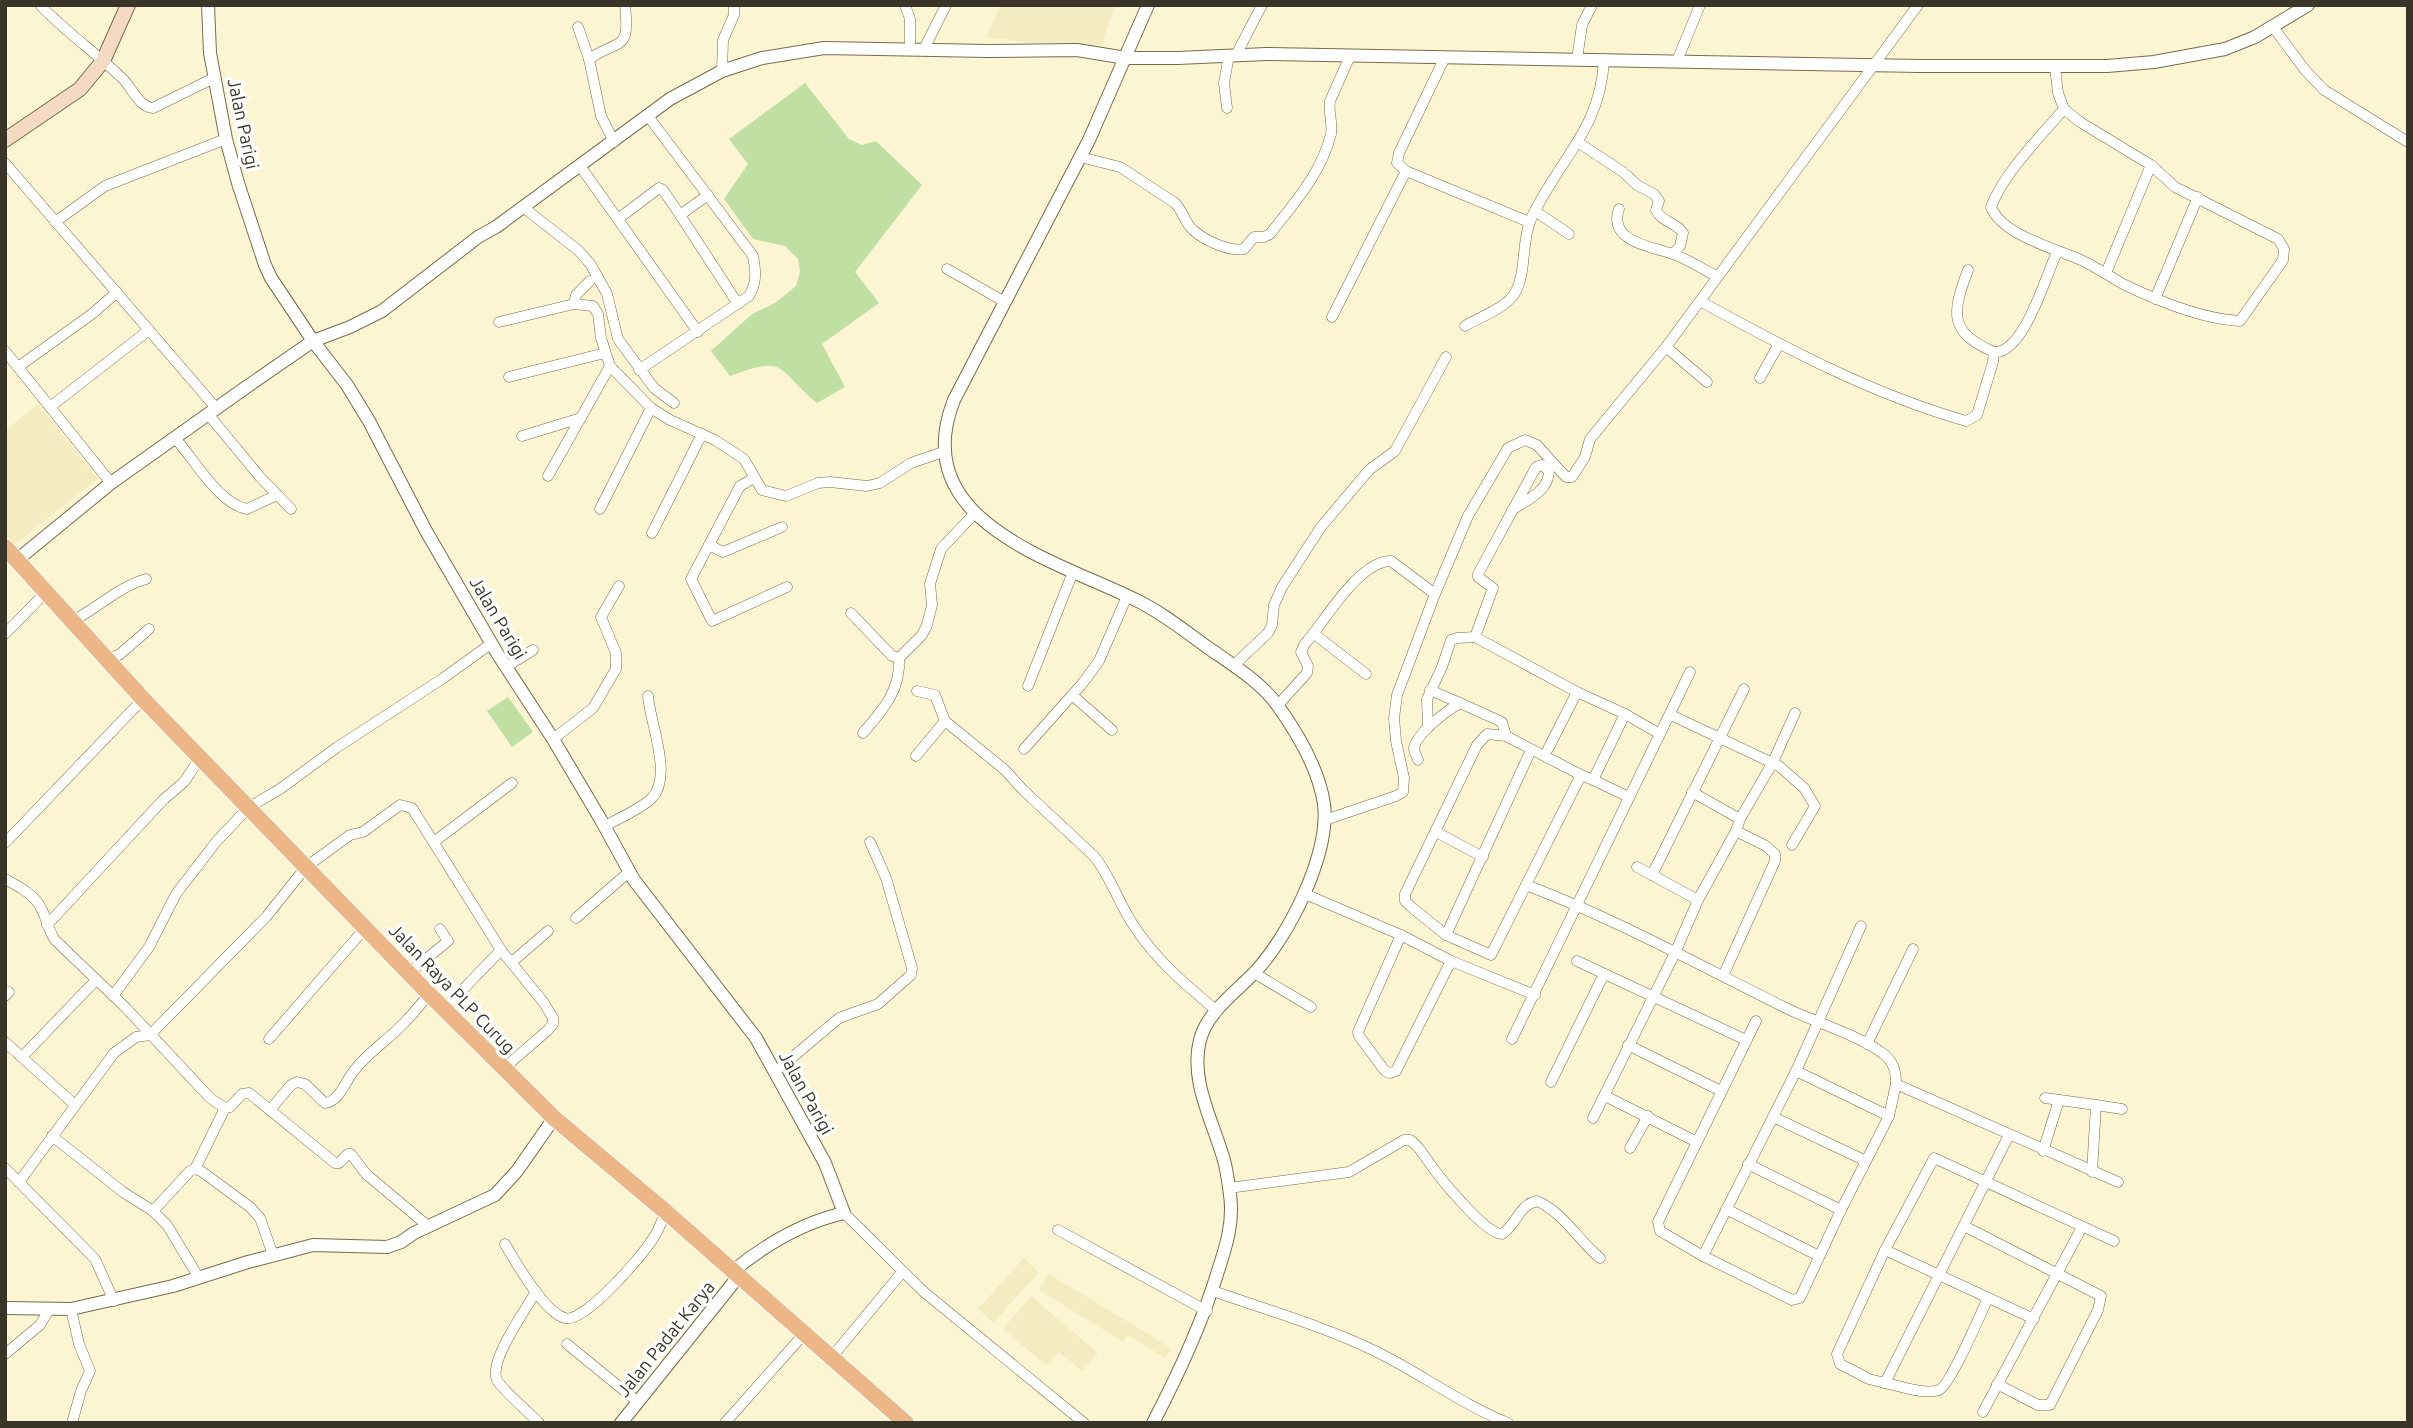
<svg xmlns="http://www.w3.org/2000/svg" width="2413" height="1428" font-family="Ubuntu,sans-serif">
<style>
.built{fill:#f4ecc1}
.green{fill:#c0dfa2}
.lines{fill:none;stroke-linecap:round;stroke-linejoin:round}
.minor-casing{stroke:#736d4d;stroke-width:11}
.tertiary-casing{stroke:#736d4d;stroke-width:14}
.secondary-casing{stroke:#736d4d;stroke-width:16}
.primary-casing{stroke:#fff;stroke-width:18}
.minor{stroke:#fff;stroke-width:10}
.tertiary{stroke:#fff;stroke-width:12}
.secondary{stroke:#f5dac3;stroke-width:14}
.primary{stroke:#ecb687;stroke-width:16}
.labels{text-anchor:middle;stroke-width:7;stroke-linejoin:round;paint-order:stroke}
.street-label{font-size:18px;fill:#393629;stroke:#fff}
</style>
<rect width="100%" height="100%" fill="#fcf5d2"/>
<g class="built">
<path d="M 1001,5 L 1115,5 L 1101,47 L 1025,42 L 986,37 Z"/>
<path d="M 38,404 L 98,479 L 14,545 L 5,534 L 5,431 Z"/>
<path d="M 1024,1258 L 1039,1272 L 993,1323 L 978,1309 Z"/>
<path d="M 1049,1274 L 1171,1348 L 1165,1358 L 1128,1335 L 1123,1342 L 1039,1290 Z"/>
<path d="M 1031,1296 L 1098,1353 L 1082,1371 L 1059,1352 L 1046,1365 L 1003,1329 Z"/>
</g>
<g class="green">
<path d="M 805,83 L 849,139 L 862,145 L 876,141 L 922,185 L 855,272 L 879,303 L 822,344 L 845,387 L 817,403 C 776,369 788,354 730,376 L 711,351 L 752,314 L 775,303 L 796,286 L 800,272 L 798,259 L 785,246 L 753,239 L 724,199 L 748,164 L 729,139 Z"/>
<path d="M 508,697 L 533,732 L 512,747 L 487,711 Z"/>
</g>
<g class="lines">
<defs>
<g id="minor">
<path d="M 40,5 C 66,32 96,53 123,79 C 132,88 139,107 153,108 L 214,78"/>
<path d="M 905,5 L 910,19 L 910,49"/>
<path d="M 578,27 L 589,59"/>
<path d="M 2273,27 L 2305,70 L 2324,90 L 2408,142"/>
<path d="M 924,49 L 946,5"/>
<path d="M 1236,55 L 1262,5"/>
<path d="M 1445,57 L 1399,153 L 1397,163 L 1406,171 L 1529,222"/>
<path d="M 1577,59 L 1582,25 L 1592,5"/>
<path d="M 1677,61 L 1700,5"/>
<path d="M 2055,67 L 2058,93 L 2064,109 L 2080,122 L 2151,165 L 2175,187 L 2278,239 L 2284,249 L 2283,260 L 2240,321 C 2201,319 2158,301 2123,284 C 2109,276 2096,267 2081,260 C 2056,249 2002,235 1991,207 C 2003,174 2041,136 2064,109"/>
<path d="M 722,71 L 723,40 L 734,15 L 734,5"/>
<path d="M 1227,108 L 1224,83 L 1229,55"/>
<path d="M 614,142 L 601,116 L 589,59 C 621,38 630,52 625,5"/>
<path d="M 1579,143 L 1623,172 L 1637,185 L 1654,194 L 1659,201 L 1656,210 C 1661,222 1676,222 1683,233 L 1680,246 L 1673,254"/>
<path d="M 1080,157 L 1120,167 L 1175,203 C 1183,211 1185,223 1193,230 C 1204,240 1229,252 1244,249 L 1254,237 L 1264,237 L 1270,234 C 1295,202 1321,174 1331,134 C 1333,123 1328,112 1330,101 L 1350,56"/>
<path d="M 5,163 L 216,408"/>
<path d="M 580,166 L 698,332"/>
<path d="M 708,195 L 680,215 L 738,304"/>
<path d="M 523,207 L 579,251 L 591,265 L 607,294 L 618,339 L 654,388 L 674,403"/>
<path d="M 1619,209 C 1607,243 1655,247 1676,255 C 1690,261 1703,269 1716,276"/>
<path d="M 1535,211 L 1569,234"/>
<path d="M 618,219 L 659,188 L 663,190 L 680,215"/>
<path d="M 55,222 L 105,186 L 226,139"/>
<path d="M 947,269 L 1005,302"/>
<path d="M 1968,270 C 1952,313 1948,332 1994,352"/>
<path d="M 2106,273 L 2151,165"/>
<path d="M 2155,299 L 2198,197"/>
<path d="M 1700,301 C 1785,348 1872,394 1966,421 L 1977,415 L 1993,362 L 1994,352 C 2024,354 2046,275 2057,252"/>
<path d="M 574,304 L 576,295 L 590,281"/>
<path d="M 1332,317 L 1406,171"/>
<path d="M 499,322 L 574,304 L 593,306 L 598,314 L 601,338 L 610,366 L 651,408 L 670,420 L 715,440 L 744,459 L 762,490 L 786,496 L 818,483 L 830,482 L 867,486 L 880,483 L 911,463 L 946,451"/>
<path d="M 1465,326 C 1480,317 1506,308 1515,293 C 1527,271 1521,242 1531,219 C 1558,160 1601,130 1604,59"/>
<path d="M 1666,347 L 1707,382"/>
<path d="M 5,351 L 111,483"/>
<path d="M 18,367 L 92,314 L 117,292"/>
<path d="M 639,370 L 749,296 C 757,282 756,272 753,256 L 648,116"/>
<path d="M 509,377 L 605,353"/>
<path d="M 1760,378 L 1779,344"/>
<path d="M 50,407 L 149,330"/>
<path d="M 208,414 L 260,477 L 291,509"/>
<path d="M 522,436 L 581,418"/>
<path d="M 175,438 C 194,459 219,504 247,509 L 277,495"/>
<path d="M 548,476 L 610,366"/>
<path d="M 754,478 L 740,486 L 691,579 L 712,621 L 787,587"/>
<path d="M 600,509 L 651,408"/>
<path d="M 652,533 L 702,434"/>
<path d="M 709,545 L 723,552 L 782,527"/>
<path d="M 851,613 L 892,656 L 899,658 L 922,635 L 927,625 L 932,605 L 930,584 L 941,549 L 975,513"/>
<path d="M 72,621 C 98,608 118,587 146,579"/>
<path d="M 1313,633 L 1366,674"/>
<path d="M 5,634 L 46,592"/>
<path d="M 1475,637 L 1493,588 L 1478,577 L 1478,574 L 1536,467 L 1542,465 L 1549,471 C 1549,491 1527,500 1512,510"/>
<path d="M 106,658 L 119,655 L 149,629"/>
<path d="M 1234,665 L 1268,633 L 1272,625 L 1274,605 L 1282,587 L 1321,527 L 1369,470 L 1395,451 L 1446,357"/>
<path d="M 506,667 L 533,650"/>
<path d="M 1028,686 L 1073,572"/>
<path d="M 1430,690 L 1460,703"/>
<path d="M 917,691 L 935,695 L 945,721 L 1005,770 L 1023,790 L 1094,856 C 1111,877 1119,904 1134,926 C 1156,960 1186,985 1217,1011"/>
<path d="M 1072,695 L 1112,730"/>
<path d="M 1278,705 L 1307,673 L 1308,666 L 1301,652 L 1304,645 C 1324,623 1358,561 1391,561 L 1435,594"/>
<path d="M 1671,715 L 1779,766 L 1804,788 L 1815,806 L 1792,845"/>
<path d="M 1428,727 L 1427,699 L 1442,667 L 1451,640 L 1457,638 L 1475,637 L 1577,692 L 1625,714 L 1660,734"/>
<path d="M 863,733 C 883,710 901,690 899,658"/>
<path d="M 1487,734 L 1506,736 L 1581,775 L 1491,955 L 1446,935 L 1410,906 L 1405,901 L 1405,894 L 1477,745 Z"/>
<path d="M 553,739 L 593,708 L 616,669 L 616,653 L 601,617 L 619,586"/>
<path d="M 1024,749 L 1082,684 L 1099,661 L 1127,596"/>
<path d="M 1548,749 L 1577,692"/>
<path d="M 916,756 L 945,721"/>
<path d="M 1418,760 C 1417,756 1414,752 1414,749 C 1415,734 1448,710 1460,703 L 1502,722 L 1506,736"/>
<path d="M 1581,775 L 1593,780 L 1625,714"/>
<path d="M 1593,780 L 1629,797"/>
<path d="M 1740,819 L 1773,762 L 1795,713"/>
<path d="M 1325,820 L 1396,796 L 1403,792 L 1404,778 L 1396,741 L 1394,718 L 1397,695 L 1435,594 L 1468,516 L 1508,448 L 1525,440 L 1537,445 L 1566,477 L 1572,477 L 1585,457 L 1590,439 L 1666,347 L 1918,5"/>
<path d="M 605,826 C 618,819 642,808 652,798 C 673,776 650,723 648,696"/>
<path d="M 1436,832 L 1483,857"/>
<path d="M 435,841 L 512,783"/>
<path d="M 5,843 L 143,699"/>
<path d="M 1637,867 L 1698,900"/>
<path d="M 1652,875 L 1744,689"/>
<path d="M 5,879 C 18,886 34,894 41,908 C 47,919 48,930 55,940 L 126,1008 L 210,1098 L 225,1108"/>
<path d="M 1526,885 C 1616,919 1701,966 1788,1009 C 1817,1023 1861,1036 1885,1055 C 1894,1063 1896,1072 1896,1084 L 2118,1182"/>
<path d="M 1305,894 L 1401,935 L 1451,961 L 1535,995"/>
<path d="M 576,918 L 629,872"/>
<path d="M 47,925 L 163,800 L 184,782 L 200,758"/>
<path d="M 1401,935 L 1358,1032 L 1359,1036 L 1385,1071 L 1390,1073 L 1396,1071 L 1451,961"/>
<path d="M 1446,935 L 1531,750"/>
<path d="M 1577,961 L 1746,1040"/>
<path d="M 512,962 L 548,931"/>
<path d="M 409,973 L 448,941 L 440,929"/>
<path d="M 1254,973 L 1311,1007"/>
<path d="M 1723,976 L 1775,861 L 1775,854 L 1766,846 L 1736,831"/>
<path d="M 5,996 L 9,992"/>
<path d="M 113,996 L 149,947 L 176,894 L 216,842 L 248,808 L 280,789 L 336,748 L 442,679 L 492,643"/>
<path d="M 444,1009 L 501,950"/>
<path d="M 1756,1021 L 1658,1222 L 1660,1231 L 1703,1256 L 1792,1300 L 1800,1298 L 1841,1210 L 1889,1116 L 1896,1084"/>
<path d="M 269,1039 L 366,927"/>
<path d="M 1512,1039 L 1690,672"/>
<path d="M 5,1042 L 75,1105"/>
<path d="M 1867,1044 L 1913,949"/>
<path d="M 1628,1045 L 1721,1091"/>
<path d="M 22,1057 L 96,980"/>
<path d="M 1796,1071 L 1889,1116"/>
<path d="M 775,1072 L 839,1018 L 878,1004 L 911,975 L 912,968 L 886,878 L 870,842"/>
<path d="M 1551,1082 L 1604,974"/>
<path d="M 1605,1096 L 1697,1142"/>
<path d="M 2045,1098 L 2096,1105 L 2092,1172"/>
<path d="M 2096,1105 L 2122,1109"/>
<path d="M 270,1110 L 291,1085 L 297,1082 L 305,1084 L 325,1103 C 339,1102 345,1082 353,1072 C 367,1053 388,1040 404,1023 C 413,1014 421,1004 429,994"/>
<path d="M 1773,1117 L 1866,1161"/>
<path d="M 1593,1118 L 1675,953 L 1698,900 L 1736,831 L 1740,819 L 1692,792"/>
<path d="M 2009,1135 L 1885,1383 L 1869,1379 L 1840,1364 L 1837,1354 L 1885,1250 L 1934,1158 L 2114,1241"/>
<path d="M 52,1136 L 123,1192 L 153,1211 L 167,1225 L 199,1278"/>
<path d="M 1630,1148 L 1648,1116"/>
<path d="M 2043,1151 L 2059,1100"/>
<path d="M 1748,1164 L 1841,1210"/>
<path d="M 5,1168 L 95,1259 L 114,1301"/>
<path d="M 195,1169 L 225,1108 L 230,1107 L 242,1094 L 249,1093 L 335,1163 L 339,1163 L 348,1154 L 351,1154 L 366,1174 L 428,1226"/>
<path d="M 19,1182 L 114,1053 L 136,1037 L 150,1035 L 266,917 L 306,867 L 350,835 L 363,832 L 400,805 L 412,808 L 501,950 L 544,1003 L 553,1018 L 553,1024 L 548,1030 L 503,1069"/>
<path d="M 1229,1188 L 1349,1172 L 1404,1140 L 1410,1140 C 1418,1145 1422,1153 1428,1161 C 1439,1177 1485,1234 1502,1234 C 1517,1225 1518,1205 1537,1201 C 1564,1213 1578,1240 1600,1258"/>
<path d="M 1726,1209 L 1819,1256"/>
<path d="M 153,1211 L 190,1171 L 195,1169 L 201,1171 L 250,1207 L 260,1218 L 273,1255"/>
<path d="M 844,1213 L 924,1292 L 1084,1423"/>
<path d="M 1964,1226 L 2101,1296 L 2098,1310 L 2050,1405 L 2038,1405 L 1997,1384"/>
<path d="M 1058,1230 L 1207,1311"/>
<path d="M 505,1244 C 516,1263 544,1312 565,1318 C 584,1324 644,1254 654,1237 C 659,1229 662,1220 666,1212"/>
<path d="M 1885,1250 L 2034,1319"/>
<path d="M 1703,1256 L 1796,1071 L 1861,926"/>
<path d="M 536,1291 C 526,1310 488,1361 497,1380 C 502,1390 530,1413 539,1423"/>
<path d="M 1213,1291 C 1267,1310 1323,1326 1375,1351 C 1420,1373 1461,1404 1508,1423"/>
<path d="M 71,1309 L 79,1344 L 90,1371 L 81,1391 L 72,1423"/>
<path d="M 567,1344 L 638,1402"/>
<path d="M 5,1354 L 40,1325 L 50,1308"/>
<path d="M 831,1358 L 903,1271"/>
<path d="M 1885,1383 C 1900,1386 1924,1395 1939,1390 C 1950,1386 1981,1313 1988,1298"/>
<path d="M 1983,1412 L 2082,1227"/>
<path d="M 725,1423 L 804,1334"/>
</g>
<g id="tertiary">
<path d="M 208,5 L 210,53 L 226,139 L 238,183 L 265,265 L 271,278 L 313,341 L 347,385 L 369,421 L 426,531 L 497,653 L 553,739 L 601,820 L 634,880 L 756,1038 L 825,1163 L 844,1213 C 801,1223 766,1244 733,1271"/>
<path d="M 1148,5 L 1089,140 L 954,400 C 906,522 1055,560 1136,600 C 1163,613 1186,632 1210,649 C 1233,665 1262,683 1278,706 C 1298,734 1319,770 1324,804 C 1330,854 1289,936 1255,972 C 1236,992 1207,1012 1200,1040 C 1189,1082 1215,1125 1225,1164 C 1227,1174 1229,1185 1230,1195 C 1234,1221 1226,1247 1218,1271 C 1202,1324 1179,1373 1153,1423"/>
<path d="M 17,560 L 111,483 L 245,388 L 313,341 L 350,327 L 382,311 L 478,237 L 496,227 L 670,99 L 722,71 L 762,58 L 824,48 L 988,51 L 1077,50 L 1126,58 L 1178,58 L 1266,54 L 1920,66 L 2107,66 L 2154,62 L 2225,49 L 2255,37 L 2308,5"/>
<path d="M 5,1308 L 71,1309 L 173,1286 L 248,1262 L 313,1245 L 387,1247 L 401,1242 L 414,1233 L 495,1195 L 517,1171 L 554,1118"/>
<path d="M 621,1423 L 738,1277"/>
</g>
<path id="secondary" d="M 5,140 L 80,89 L 103,61 L 128,5"/>
<path id="primary" d="M 5,547 L 143,699 L 429,994 L 554,1118 L 666,1212 L 906,1423"/>
</defs>
<use href="#minor" class="minor-casing"/>
<use href="#tertiary" class="tertiary-casing"/>
<use href="#secondary" class="secondary-casing"/>
<use href="#primary" class="primary-casing"/>
<use href="#minor" class="minor"/>
<use href="#tertiary" class="tertiary"/>
<use href="#secondary" class="secondary"/>
<use href="#primary" class="primary"/>
</g>
<g class="labels">
<g class="street-label">
<text transform="translate(243 124) rotate(78)" y="6">Jalan Parigi</text>
<text transform="translate(498 618) rotate(59)" y="6">Jalan Parigi</text>
<text transform="translate(452 989) rotate(46)" y="6">Jalan Raya PLP Curug</text>
<text transform="translate(806 1093) rotate(61)" y="6">Jalan Parigi</text>
<text transform="translate(666 1339) rotate(-51)" y="6">Jalan Padat Karya</text>
</g>
</g>
<rect width="2413" height="1428" fill="none" stroke="#393629" stroke-width="14"/>
</svg>
